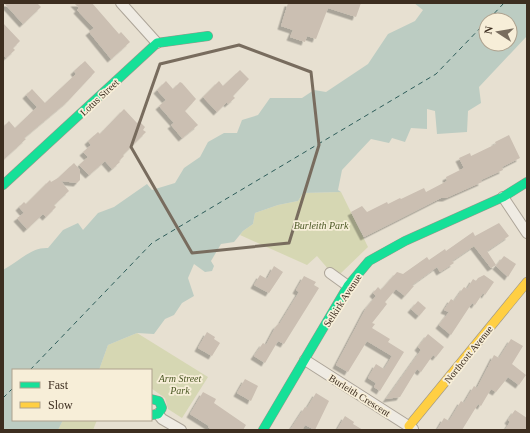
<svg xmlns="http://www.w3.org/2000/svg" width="530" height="433" font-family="Georgia,serif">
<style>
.green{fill:#d6d7b3}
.water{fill:#bcccc2;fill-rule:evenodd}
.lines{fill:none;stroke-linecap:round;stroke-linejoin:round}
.ferry{stroke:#2f5d5a;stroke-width:1;stroke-dasharray:5 4;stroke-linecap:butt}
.building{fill:#cbbfb2;filter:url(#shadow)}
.street-casing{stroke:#ada599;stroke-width:12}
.fast-casing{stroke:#9c958a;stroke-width:10}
.slow-casing{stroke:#9c958a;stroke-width:10}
.street{stroke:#efebe3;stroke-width:10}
.fast{stroke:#16e098;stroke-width:9}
.slow{stroke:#ffcf43;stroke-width:9}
.marked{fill:none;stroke:#786c5e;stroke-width:3;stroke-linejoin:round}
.labels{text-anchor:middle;stroke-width:3.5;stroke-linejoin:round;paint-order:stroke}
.street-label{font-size:10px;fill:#3d2e20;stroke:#f7eed8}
.park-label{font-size:10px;font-style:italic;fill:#4d5a26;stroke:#f7eed8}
</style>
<defs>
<filter id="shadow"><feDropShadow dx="-3.5" dy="3.5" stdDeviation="0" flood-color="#0004"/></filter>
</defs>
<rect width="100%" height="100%" fill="#e7e0d1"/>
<g class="green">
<path d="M 341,192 L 368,247 L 340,274 L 329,270 L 317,256 L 307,265 L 240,235 L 243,231 L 253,224 L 255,213 L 278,205 L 298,201 L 303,193 Z"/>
<path d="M 137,333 L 208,377 L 182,418 L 168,409 L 165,398 L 151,388 L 151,370 L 99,370 L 108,345 Z"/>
<path d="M 63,420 L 97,420 L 93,430 L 58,430 Z"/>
</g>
<path class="water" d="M 414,3 L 527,3 L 527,36 L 479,87 L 481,103 L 468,111 L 467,132 L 437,134 L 435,111 L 427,109 L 427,129 L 411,128 L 405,142 L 392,138 L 389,143 L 371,139 L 342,170 L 338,190 L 341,192 L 303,193 L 298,201 L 278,205 L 255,213 L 253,224 L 243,231 L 234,242 L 221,244 L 211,261 L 214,266 L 212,271 L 205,272 L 194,264 L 188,278 L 194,296 L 182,303 L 174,315 L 165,319 L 154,334 L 137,333 L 108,345 L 99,370 L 13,370 L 13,420 L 63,420 L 58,430 L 3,430 L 3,270 C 18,262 31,247 48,248 L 63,230 L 78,223 L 83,230 L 98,213 L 114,207 L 147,184 L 152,190 L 175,183 L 184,168 L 200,157 L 208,142 L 224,133 L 237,133 L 242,120 L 258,115 L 270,98 L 302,98 L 314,90 L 326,92 L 368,64 L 388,34 L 415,21 L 423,10 ZM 486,20 L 510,20 L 510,44 L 486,44 Z"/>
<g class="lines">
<g class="ferry">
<path d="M 488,20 L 504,3"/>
<path d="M 30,370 L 152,243 L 436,74 L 486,22"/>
<path d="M 3,398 L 13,388"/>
</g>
</g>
<g class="building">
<path d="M 4,3 L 37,3 L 41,7 L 23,24 Z"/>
<path d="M 74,3 L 92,3 L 119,34 L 121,32 L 130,42 L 111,59 L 89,32 L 94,28 L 77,10 L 79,8 Z"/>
<path d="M 288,3 L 361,3 L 356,17 L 328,8 L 316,39 L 307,36 L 305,42 L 290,37 L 293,30 L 281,26 Z"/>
<path d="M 3,23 L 20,41 L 13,48 L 15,50 L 6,58 L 3,55 Z"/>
<path d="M 85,61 L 95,72 L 68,101 L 24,138 L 26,139 L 3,160 L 3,127 L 9,121 L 15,128 L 37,107 L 26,95 L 32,89 L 45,103 L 76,74 L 74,71 Z"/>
<path d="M 240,70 L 249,79 L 233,96 L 235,98 L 228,104 L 227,102 L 217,112 L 203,97 L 219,81 L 223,86 Z"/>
<path d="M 166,81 L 173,89 L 180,82 L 182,83 L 196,99 L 185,111 L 198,125 L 182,138 L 171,125 L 174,123 L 159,106 L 166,100 L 157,90 Z"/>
<path d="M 124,109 L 137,123 L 139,121 L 145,127 L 143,130 L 146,132 L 123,155 L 124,156 L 119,161 L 120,162 L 112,169 L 105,161 L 89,175 L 79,165 L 88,157 L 83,152 L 91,145 L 88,141 L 98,132 L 100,134 Z"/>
<path d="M 509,135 L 520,158 L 502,167 L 503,170 L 481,180 L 482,182 L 446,198 L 441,198 L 364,237 L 351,212 L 362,206 L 367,212 L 387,202 L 388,204 L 400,198 L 401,199 L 424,188 L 426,192 L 447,181 L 446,177 L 464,168 L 459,158 L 470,153 L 471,156 L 496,144 L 495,142 Z"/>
<path d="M 74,163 L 80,170 L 80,180 L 77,183 L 61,181 L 69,191 L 54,205 L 56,207 L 46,217 L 43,214 L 27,229 L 17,218 L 24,213 L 19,207 L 24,202 L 26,204 L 50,180 L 51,182 L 58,178 Z"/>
<path d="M 499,223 L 509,236 L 487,251 L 496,265 L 491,268 L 474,246 L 452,261 L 454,263 L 440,272 L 437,267 L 412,285 L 414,286 L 405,296 L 396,289 L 385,302 L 387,304 L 372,323 L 375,324 L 372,328 L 390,339 L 388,342 L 404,352 L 380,391 L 374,387 L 376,383 L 368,378 L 376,364 L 384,369 L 392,356 L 367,341 L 348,372 L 336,365 L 366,308 L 376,296 L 373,293 L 378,287 L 381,290 L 397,272 L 403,274 L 427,257 L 429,260 L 445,249 L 446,251 L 473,232 L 475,236 Z"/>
<path d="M 504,256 L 516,264 L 508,277 L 496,266 Z"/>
<path d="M 274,266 L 283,272 L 269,293 L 254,285 L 260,275 L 267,279 Z"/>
<path d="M 484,275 L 494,282 L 485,295 L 483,293 L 475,305 L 472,303 L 451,335 L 439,325 L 449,312 L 444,310 L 451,299 L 454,301 L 464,287 L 467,289 L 473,279 L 476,281 L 478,278 Z"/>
<path d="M 304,276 L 316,282 L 314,285 L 319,288 L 284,344 L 278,341 L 265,363 L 254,356 L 263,343 L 266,345 L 276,326 L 280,323 L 299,292 L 296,290 Z"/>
<path d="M 418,301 L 426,308 L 419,316 L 411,309 Z"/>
<path d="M 207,332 L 215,337 L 214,339 L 220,343 L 212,356 L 198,348 Z"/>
<path d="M 428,334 L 444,347 L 436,357 L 433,355 L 421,372 L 417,369 L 400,397 L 386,399 L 421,350 L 418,347 Z"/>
<path d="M 511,339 L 523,346 L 512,364 L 526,375 L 519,385 L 508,377 L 496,392 L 491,389 L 481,406 L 478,404 L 462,430 L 437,430 L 444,418 L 449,421 L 461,401 L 464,403 L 474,386 L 477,388 L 494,355 L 499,358 Z"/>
<path d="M 245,379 L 258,386 L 251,401 L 237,393 Z"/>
<path d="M 203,392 L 216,399 L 214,403 L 246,425 L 243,430 L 212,430 L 208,427 L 209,426 L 190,414 Z"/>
<path d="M 316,393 L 329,401 L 315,430 L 305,425 L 302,430 L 290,430 L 305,407 L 307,408 Z"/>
<path d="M 515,410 L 527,418 L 527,430 L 505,430 L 510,422 L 508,420 Z"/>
<path d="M 345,416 L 354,422 L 353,424 L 363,430 L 337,430 Z"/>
</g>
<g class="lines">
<defs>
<g id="street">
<path d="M 121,3 L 157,43"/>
<path d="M 503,197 L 527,233"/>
<path d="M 330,273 L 348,286"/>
<path d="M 305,360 L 413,429"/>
<path d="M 158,414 L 162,419 L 181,430"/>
</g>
<g id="fast">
<path d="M 3,185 L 157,43 L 208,36"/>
<path d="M 151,399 L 159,401 L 162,408 L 158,414 L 151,415"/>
<path d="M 263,430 L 348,286 L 369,261 L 405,241 L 503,197 L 527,182"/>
</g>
<path id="slow" d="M 409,426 L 527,282"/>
</defs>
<use href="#street" class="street-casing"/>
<use href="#fast" class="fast-casing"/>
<use href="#slow" class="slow-casing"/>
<use href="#street" class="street"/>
<use href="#fast" class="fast"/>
<use href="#slow" class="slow"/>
</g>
<path class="marked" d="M 239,45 L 311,72 L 319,145 L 289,243 L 192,253 L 131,147 L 160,64 Z"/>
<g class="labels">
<g class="street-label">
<text transform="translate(99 97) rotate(-43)" y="4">Lotus Street</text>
<text transform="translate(342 300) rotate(-57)" y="4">Selkirk Avenue</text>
<text transform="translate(468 354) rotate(-51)" y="4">Northcott Avenue</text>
<text transform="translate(360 395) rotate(32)" y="4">Burleith Crescent</text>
</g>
<g class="park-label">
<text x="321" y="229">Burleith Park</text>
<text x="180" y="382">Arm Street<tspan x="180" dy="12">Park</tspan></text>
</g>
</g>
<rect width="530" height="433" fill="none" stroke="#3d2e20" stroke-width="8"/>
<rect x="12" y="369" width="140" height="52" fill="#f7eed8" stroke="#ada18e"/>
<rect x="20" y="382" width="20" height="6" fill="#16e098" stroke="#ada18e"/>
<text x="48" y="389" font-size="12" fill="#3d2e20">Fast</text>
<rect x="20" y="402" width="20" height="6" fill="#ffcf43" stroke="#ada18e"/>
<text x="48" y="409" font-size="12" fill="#3d2e20">Slow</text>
<g transform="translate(498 32) rotate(282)"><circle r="19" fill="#f7eed8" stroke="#ada18e"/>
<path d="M0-3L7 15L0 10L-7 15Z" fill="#786c5e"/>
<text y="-6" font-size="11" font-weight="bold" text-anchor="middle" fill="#3d2e20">N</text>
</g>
</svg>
